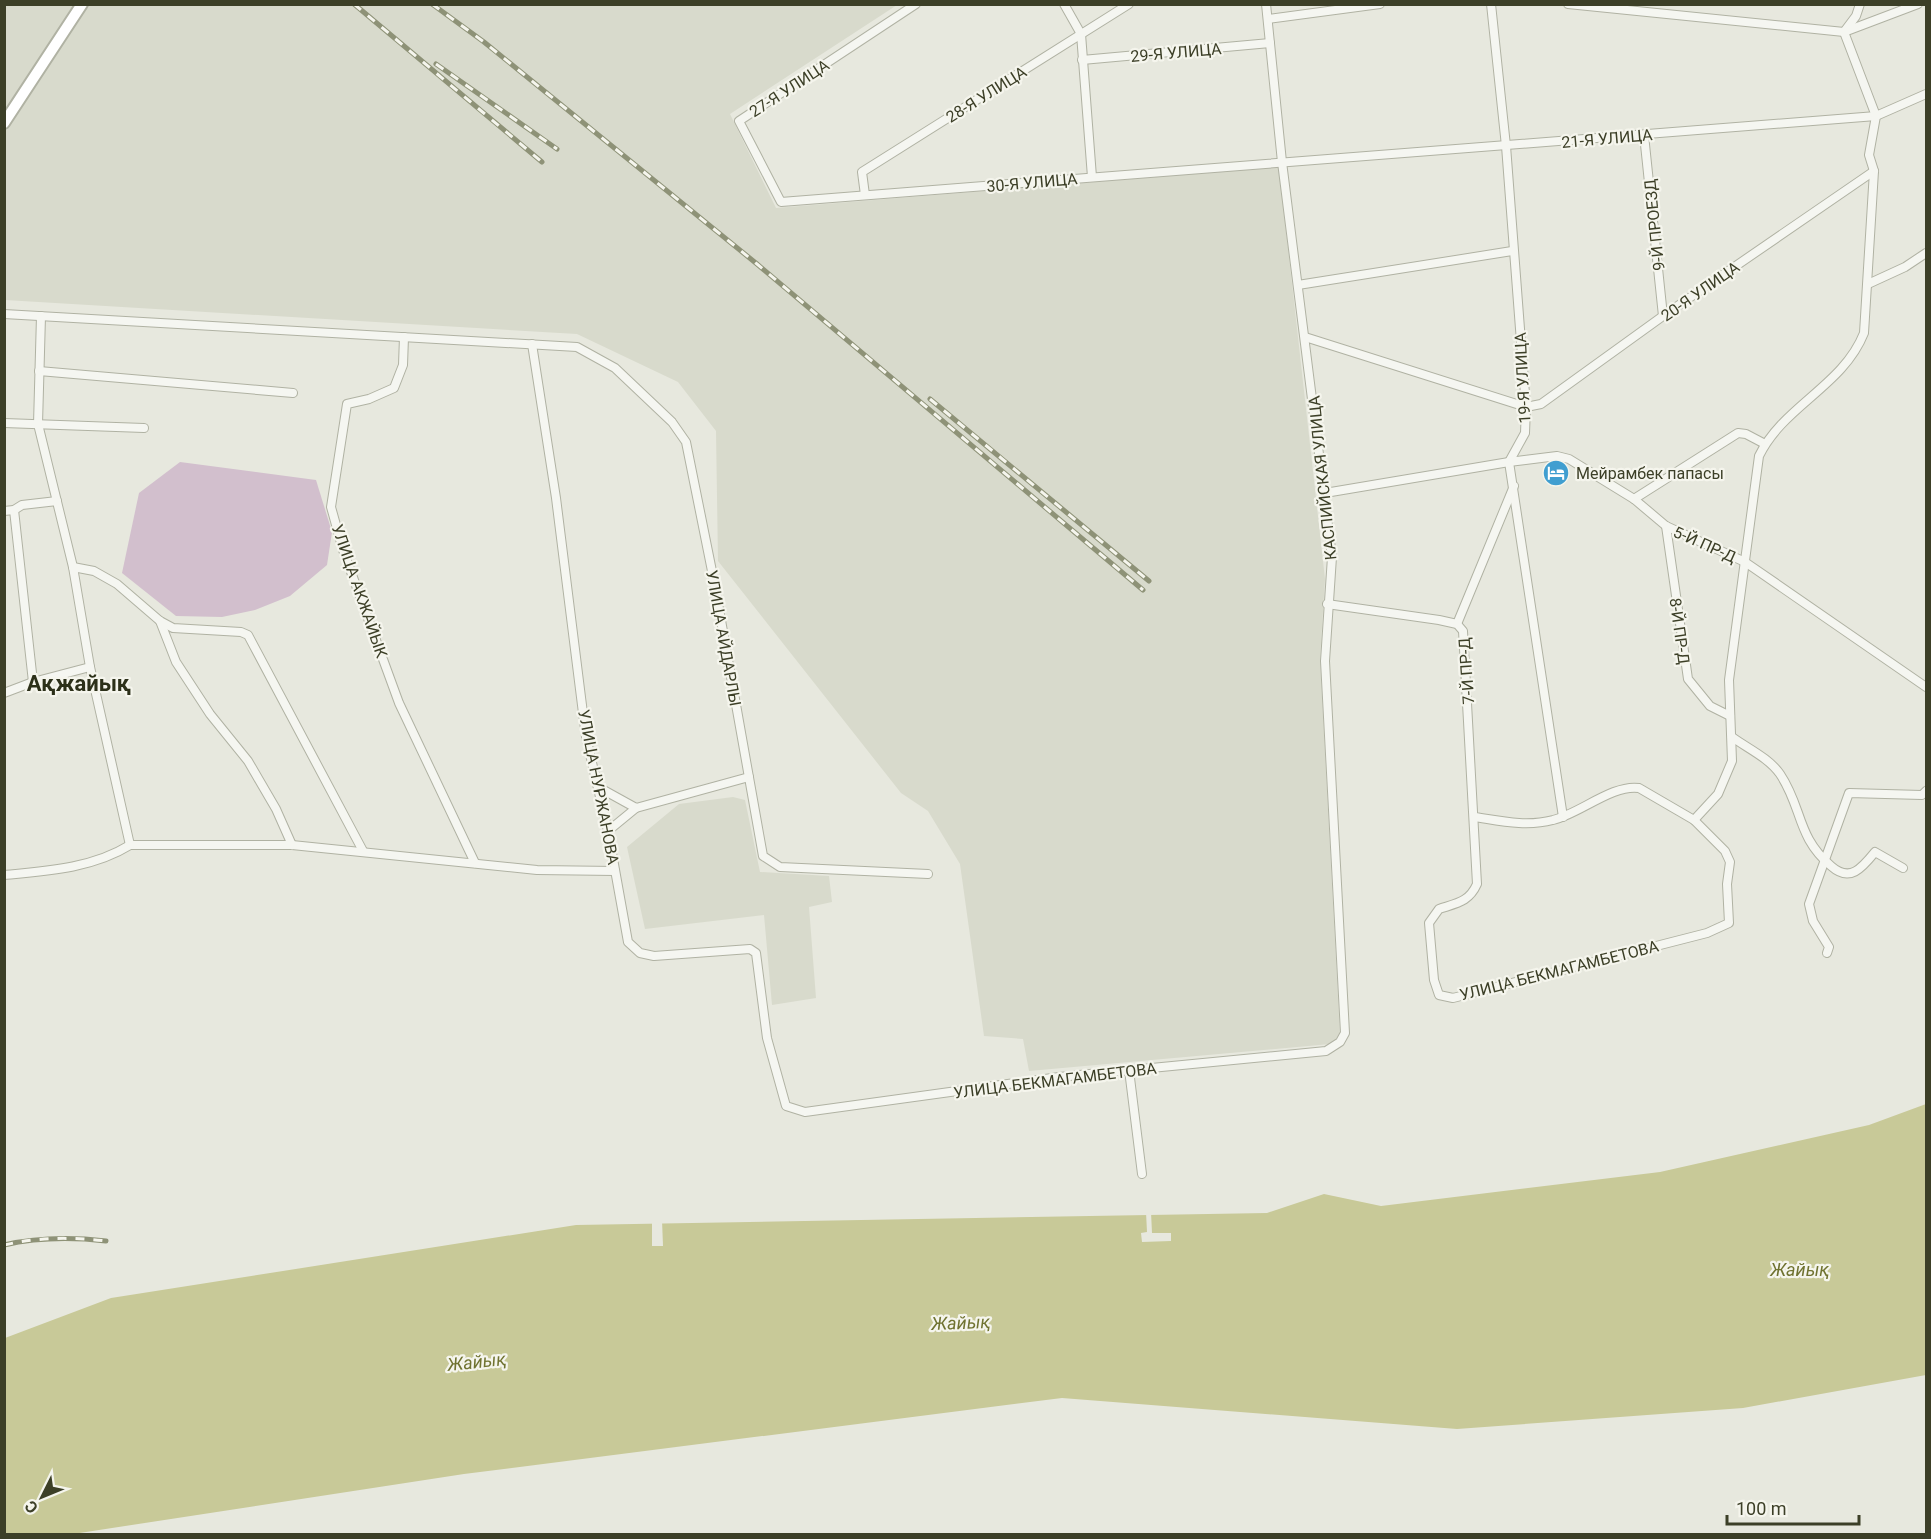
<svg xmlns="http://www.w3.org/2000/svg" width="1931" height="1539" font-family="Roboto,sans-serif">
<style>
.built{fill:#d8dacc}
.green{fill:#d2bfcd}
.water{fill:#c8c998}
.pier{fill:#e7e8de}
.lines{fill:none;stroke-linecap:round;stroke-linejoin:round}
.minor-casing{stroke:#b0b2a3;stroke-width:10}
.secondary-casing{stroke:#b0b2a3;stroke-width:14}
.minor{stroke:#f5f6f1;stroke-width:8}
.secondary{stroke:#fff;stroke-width:10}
.rail-casing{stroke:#8e9277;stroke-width:5}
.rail{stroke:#f5f5ed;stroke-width:3;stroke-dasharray:9;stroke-linecap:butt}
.labels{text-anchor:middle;stroke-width:4.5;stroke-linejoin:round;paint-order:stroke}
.street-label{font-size:16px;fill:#3c3f27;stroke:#f5f5ed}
.poi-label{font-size:16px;fill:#3c3f27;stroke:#f5f5ed;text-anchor:start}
.water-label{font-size:18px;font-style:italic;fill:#707331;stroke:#f5f5ed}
.district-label{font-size:22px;font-weight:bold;fill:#2c3019;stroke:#f5f5ed}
</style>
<rect width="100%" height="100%" fill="#e7e8de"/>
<g class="built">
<path d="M 4,5 L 897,5 L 730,114 L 776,208 L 1279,167 L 1325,579 L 1320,660 L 1340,1035 L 1330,1044 L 1029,1071 L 1023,1039 L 984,1036 L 960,864 L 928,811 L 901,793 L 718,561 L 716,431 L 678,382 L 577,334 L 5,300 Z"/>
<path d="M 733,797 L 745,800 L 760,872 L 829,876 L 832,902 L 809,907 L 816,998 L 772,1005 L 764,915 L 645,929 L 627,847 L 679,804 Z"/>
</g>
<path class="green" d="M 180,462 L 316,480 L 332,532 L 327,565 L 290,596 L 255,610 L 222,617 L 176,616 L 122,573 L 139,493 Z"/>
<path class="water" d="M 1926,1104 L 1926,1375 L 1743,1408 L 1457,1429 L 1062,1398 L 464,1474 L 73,1534 L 5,1534 L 5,1338 L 111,1298 L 576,1225 L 1267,1213 L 1324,1194 L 1381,1206 L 1660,1172 L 1869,1125 Z"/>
<g class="pier">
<path d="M 1146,1212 L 1151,1212 L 1152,1233 L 1171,1233 L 1171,1241 L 1142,1242 L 1141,1233 L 1147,1232 Z"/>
<path d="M 652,1220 L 662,1220 L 663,1246 L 652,1246 Z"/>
</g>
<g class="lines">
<defs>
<g id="minor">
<path d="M 916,4 L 739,121 L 781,202 L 1876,116 L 1926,94"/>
<path d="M 1064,4 L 1081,34 L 1092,177"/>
<path d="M 1491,4 L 1506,146 L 1526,407 L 1525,433 L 1509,462 L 1563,817"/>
<path d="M 1568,4 L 1844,32 L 1918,4"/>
<path d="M 1268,19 L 1380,4"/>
<path d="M 1082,60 L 1270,43"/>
<path d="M 1644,135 L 1663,316"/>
<path d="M 865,195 L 862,172 L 1129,4"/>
<path d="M 1868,284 L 1905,267 L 1926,253"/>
<path d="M 1298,285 L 1512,251"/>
<path d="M 4,314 L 577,347 L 615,368 L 672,422 L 686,442 L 714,581 L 763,856 L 780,867 L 928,874"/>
<path d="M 41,316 L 38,424 L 73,567 L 90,667 L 130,845 L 292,845 L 537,870 L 615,871"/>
<path d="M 404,337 L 403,365 L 394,388 L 369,399 L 347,404 L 331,507 L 343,550 L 399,703 L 475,863"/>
<path d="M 1305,337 L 1526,407 L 1541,404 L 1663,316 L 1874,171"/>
<path d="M 532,344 L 556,498 L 586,737 L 608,831 L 628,942 L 640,953 L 654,956 L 750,949 L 756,953 L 767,1038 L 786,1106 L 805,1112 L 1059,1077 L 1326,1051 L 1340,1042 L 1345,1033 L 1325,661 L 1332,557 L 1282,162 L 1266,4"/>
<path d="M 39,371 L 293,393"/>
<path d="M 4,423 L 144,428"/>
<path d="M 1325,493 L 1509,462 L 1557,456 L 1569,459 L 1634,499 L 1666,526 L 1745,562 L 1926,687"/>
<path d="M 1634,499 L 1738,433 L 1746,434 L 1765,444"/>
<path d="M 14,510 L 33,682 L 90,667"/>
<path d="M 4,511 L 14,510 L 22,505 L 57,501"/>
<path d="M 1666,526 L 1688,679 L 1710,706 L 1730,716"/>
<path d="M 73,567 L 94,571 L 117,584 L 160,621 L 173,628 L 241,632 L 248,635 L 363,851"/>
<path d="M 1327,604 L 1439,620 L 1457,624 L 1463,631 L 1477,884 C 1469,902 1457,903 1439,909 L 1429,923 L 1434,980 L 1439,995 L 1453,998 L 1707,933 L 1729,923 L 1727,884 L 1730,862 L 1725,851 L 1694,820 L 1639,788 C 1613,784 1579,814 1553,820 C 1526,827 1501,821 1475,817"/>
<path d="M 160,621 L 176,662 L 210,714 L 248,761 L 276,809 L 292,845"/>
<path d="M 1457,624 L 1514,486"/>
<path d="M 4,693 L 33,682"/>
<path d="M 1732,737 C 1747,748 1769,758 1780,774 C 1803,808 1796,836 1831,866 C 1850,883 1862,868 1875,852 L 1903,868"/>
<path d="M 598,787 L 636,808 L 749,777"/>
<path d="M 1694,820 L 1718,794 L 1732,761 L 1729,680 L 1759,456 C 1783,406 1843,386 1864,333 L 1874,171 L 1869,155 L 1876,116 L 1844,32 L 1856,16 L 1860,4"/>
<path d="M 608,831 L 636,808"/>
<path d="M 4,875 C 48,871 93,868 130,845"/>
<path d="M 1827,953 L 1829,947 L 1813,921 L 1809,904 L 1849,793 L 1922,795 L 1926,791"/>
<path d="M 1129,1070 L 1142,1174"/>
</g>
<path id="secondary" d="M 4,123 L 82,4"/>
</defs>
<use href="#minor" class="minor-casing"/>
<use href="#secondary" class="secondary-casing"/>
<use href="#minor" class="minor"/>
<use href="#secondary" class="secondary"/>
<defs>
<g id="rail">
<path d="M 354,4 L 542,162"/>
<path d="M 432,4 L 484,42 L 757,264 L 1143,590"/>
<path d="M 436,64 L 557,149"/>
<path d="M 930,399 L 1149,581"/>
<path d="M 4,1245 C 39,1237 71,1237 106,1241"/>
</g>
</defs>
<use href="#rail" class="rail-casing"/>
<use href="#rail" class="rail"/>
</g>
<defs>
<symbol id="hotel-disc" viewBox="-11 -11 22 22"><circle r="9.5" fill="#409ed0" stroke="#f5f5ed"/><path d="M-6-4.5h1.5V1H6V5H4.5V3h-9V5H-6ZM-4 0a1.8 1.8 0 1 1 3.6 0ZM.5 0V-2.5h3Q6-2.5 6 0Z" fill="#fff"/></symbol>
</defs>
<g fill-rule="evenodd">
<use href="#hotel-disc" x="1541" y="458" width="30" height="30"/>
</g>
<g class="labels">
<g class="street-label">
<text transform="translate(1176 52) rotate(-5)" y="6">29-Я УЛИЦА</text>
<text transform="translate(789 88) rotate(-33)" y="6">27-Я УЛИЦА</text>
<text transform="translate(986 94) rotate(-32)" y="6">28-Я УЛИЦА</text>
<text transform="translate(1607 138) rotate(-5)" y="6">21-Я УЛИЦА</text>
<text transform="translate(1032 182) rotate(-5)" y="6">30-Я УЛИЦА</text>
<text transform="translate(1654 225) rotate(-96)" y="6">9-Й ПРОЕЗД</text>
<text transform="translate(1700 291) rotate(-35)" y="6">20-Я УЛИЦА</text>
<text transform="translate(1522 378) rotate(-93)" y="6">19-Я УЛИЦА</text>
<text transform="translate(1322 478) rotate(-96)" y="6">КАСПИЙСКАЯ УЛИЦА</text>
<text transform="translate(1705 544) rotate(24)" y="6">5-Й ПР-Д</text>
<text transform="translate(360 591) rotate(71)" y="6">УЛИЦА АКЖАЙЫК</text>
<text transform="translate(1680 631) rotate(82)" y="6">8-Й ПР-Д</text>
<text transform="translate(724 638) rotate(80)" y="6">УЛИЦА АЙДАРЛЫ</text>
<text transform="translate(1466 671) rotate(-94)" y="6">7-Й ПР-Д</text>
<text transform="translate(599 787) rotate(79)" y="6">УЛИЦА НУРЖАНОВА</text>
<text transform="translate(1559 970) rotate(-14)" y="6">УЛИЦА БЕКМАГАМБЕТОВА</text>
<text transform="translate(1055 1080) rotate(-7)" y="6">УЛИЦА БЕКМАГАМБЕТОВА</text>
</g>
<g class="poi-label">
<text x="1576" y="479">Мейрамбек папасы</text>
</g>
<g class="water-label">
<text x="1800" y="1276">Жайық</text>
<text transform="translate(961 1323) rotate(-2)" y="6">Жайық</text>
<text transform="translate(477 1362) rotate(-6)" y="6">Жайық</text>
</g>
<g class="district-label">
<text x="79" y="691">Ақжайық</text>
</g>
</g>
<rect width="1931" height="1539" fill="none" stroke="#3c3f27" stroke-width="12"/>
<g transform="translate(42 1497) rotate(227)" stroke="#f5f5ed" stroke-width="4.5" paint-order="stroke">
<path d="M0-4.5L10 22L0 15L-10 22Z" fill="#3c3f27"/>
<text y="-9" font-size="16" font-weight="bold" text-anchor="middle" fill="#3c3f27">С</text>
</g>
<path d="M1727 1515v9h132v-9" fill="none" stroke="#3c3f27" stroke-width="3"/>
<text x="1736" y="1515" font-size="18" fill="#3c3f27" stroke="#f5f5ed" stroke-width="4.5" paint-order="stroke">100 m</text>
</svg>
